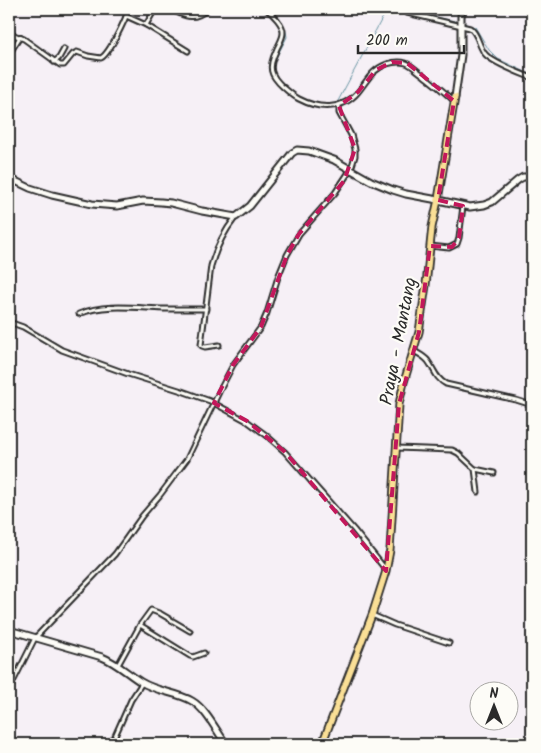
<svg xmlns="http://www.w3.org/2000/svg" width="541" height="753" font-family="Kalam,sans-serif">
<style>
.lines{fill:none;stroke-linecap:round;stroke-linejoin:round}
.stream{stroke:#6a96a4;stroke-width:1}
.street-casing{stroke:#2b2b2b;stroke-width:7}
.secondary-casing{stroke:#2b2b2b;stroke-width:9}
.primary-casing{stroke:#2b2b2b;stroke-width:9}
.street{stroke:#fdfcf7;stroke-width:3}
.secondary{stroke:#fdfcf7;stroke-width:5}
.primary{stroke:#fadf96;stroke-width:5.5}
.marked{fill:none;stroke:#c2185b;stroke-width:4;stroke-dasharray:10 6;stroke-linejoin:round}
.labels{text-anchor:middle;stroke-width:4.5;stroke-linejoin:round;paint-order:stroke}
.street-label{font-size:18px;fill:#2b2b2b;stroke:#fdfcf7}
</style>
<rect width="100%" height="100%" fill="#f6f0f6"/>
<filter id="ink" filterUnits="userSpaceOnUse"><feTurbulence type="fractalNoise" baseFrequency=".02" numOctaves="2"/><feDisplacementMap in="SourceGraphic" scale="10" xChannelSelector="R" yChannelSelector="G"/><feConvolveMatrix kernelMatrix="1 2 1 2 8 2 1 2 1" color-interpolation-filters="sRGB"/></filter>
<g filter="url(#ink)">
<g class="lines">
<g class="stream">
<path d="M 270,9 C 278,16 286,26 287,37 L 275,60 L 273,71"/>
<path d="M 463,23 L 475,27 L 489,50 L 498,59 L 532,75"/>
<path d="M 275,75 L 285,87"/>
<path d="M 303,99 L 323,105"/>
<path d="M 334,105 L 338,101 L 385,13 L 392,9 L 400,9 L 459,22"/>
</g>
<defs>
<g id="street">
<path d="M 170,9 C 185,17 194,21 208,9"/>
<path d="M 266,9 C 272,13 284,25 283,33 C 283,39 278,45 276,51 C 268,68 270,75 283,87 C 288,91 293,96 299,99 C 318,109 342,111 358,92 C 368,80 371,70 387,64 C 393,62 400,61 406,63 C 412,65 417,71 422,74 C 433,83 444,91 454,101"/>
<path d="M 407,13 L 470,28 C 479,34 478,47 486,55 C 495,64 520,73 532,78"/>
<path d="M 126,16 L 146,25 L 188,51"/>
<path d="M 146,25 L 155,9"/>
<path d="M 9,33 L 24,39 L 60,65 L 64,65 L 73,54 L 77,52 L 88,56 L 101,58 C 110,53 125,20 129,9"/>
<path d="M 9,54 L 20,37"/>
<path d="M 54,62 L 59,58 L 64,49"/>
<path d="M 430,246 L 449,248 L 457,244 L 459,238 L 463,206"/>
<path d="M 79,314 C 104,303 136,308 163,309 C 177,309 192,309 206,309"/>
<path d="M 9,322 L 23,327 L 62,350 L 128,374 L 182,391 L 210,401 L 247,421 L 266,435 L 285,452 L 354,530 L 386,570"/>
<path d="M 219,345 L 205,347 L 202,346 L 201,345 L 211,266 C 216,248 224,232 235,218"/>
<path d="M 414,351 C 419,354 424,356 428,361 C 434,369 436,379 446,384 L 516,400 L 532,405"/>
<path d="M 397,448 L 452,450 L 458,453 L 475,469 L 478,492"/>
<path d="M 475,469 L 494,473"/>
<path d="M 372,615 L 395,625 L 449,643"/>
<path d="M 140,625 L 190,656 L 193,657 L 204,653"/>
<path d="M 118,665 L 140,625 L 151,610 L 161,614 L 190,631"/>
<path d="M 529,675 L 532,676"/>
<path d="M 9,690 L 35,638 L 115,554 L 142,516 L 160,495 L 187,459 L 220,390 L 233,365 L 261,327 L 267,313 L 278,277 L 287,255 L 299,234 L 335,193 L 351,169 L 355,156 L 355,149 L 351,135 L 339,113 L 339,106"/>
<path d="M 110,744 L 115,736 L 131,700 L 142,683"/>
</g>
<g id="secondary">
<path d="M 455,97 L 461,55 L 461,16 L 463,9"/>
<path d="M 9,178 L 30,188 L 52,195 L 92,204 L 117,206 L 143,201 L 161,202 L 171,203 L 202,211 L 236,217 L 250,206 L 292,153 L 297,150 L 309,151 L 334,160 L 371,181 L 393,190 L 406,194 L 438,200 L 470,207 L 484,205 L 492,202 L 518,180 L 523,177 L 532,177"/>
<path d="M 9,630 L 102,657 C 117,663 128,674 141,682 C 157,692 177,692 192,701 C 206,709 217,732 226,744"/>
</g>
<path id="primary" d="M 322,744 L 372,615 L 386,571 L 390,550 L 399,404 L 404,382 L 419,332 L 426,285 L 432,227 L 438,200 L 455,97"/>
</defs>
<use href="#street" class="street-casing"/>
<use href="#secondary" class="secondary-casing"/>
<use href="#primary" class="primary-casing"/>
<use href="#street" class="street"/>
<use href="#secondary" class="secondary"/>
<use href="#primary" class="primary"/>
</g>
</g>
<path class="marked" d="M 392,62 L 407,63 L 454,101 L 438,200 L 463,206 L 459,238 L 452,247 L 430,246 L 419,332 L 399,404 L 386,571 L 285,452 L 247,421 L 214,403 L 233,365 L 261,327 L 287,255 L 299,234 L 344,181 L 355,149 L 339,106 L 358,92 L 376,70 Z"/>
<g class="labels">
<g class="street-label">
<text transform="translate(398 341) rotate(-79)" y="6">Praya - Mantang</text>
</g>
</g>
<rect width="541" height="753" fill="none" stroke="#fdfcf7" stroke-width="30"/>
<rect x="15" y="15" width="511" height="723" fill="none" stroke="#2b2b2b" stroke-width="2" filter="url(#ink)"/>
<g transform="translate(494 706)"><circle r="24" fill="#fdfcf7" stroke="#a9a8a5"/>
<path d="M0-4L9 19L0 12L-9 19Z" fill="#2b2b2b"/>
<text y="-8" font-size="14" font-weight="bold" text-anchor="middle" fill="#2b2b2b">N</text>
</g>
<path d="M358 45v8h106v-8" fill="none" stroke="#2b2b2b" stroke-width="2.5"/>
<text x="366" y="45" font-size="15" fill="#2b2b2b" stroke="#fdfcf7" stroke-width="4" paint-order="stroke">200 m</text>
</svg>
